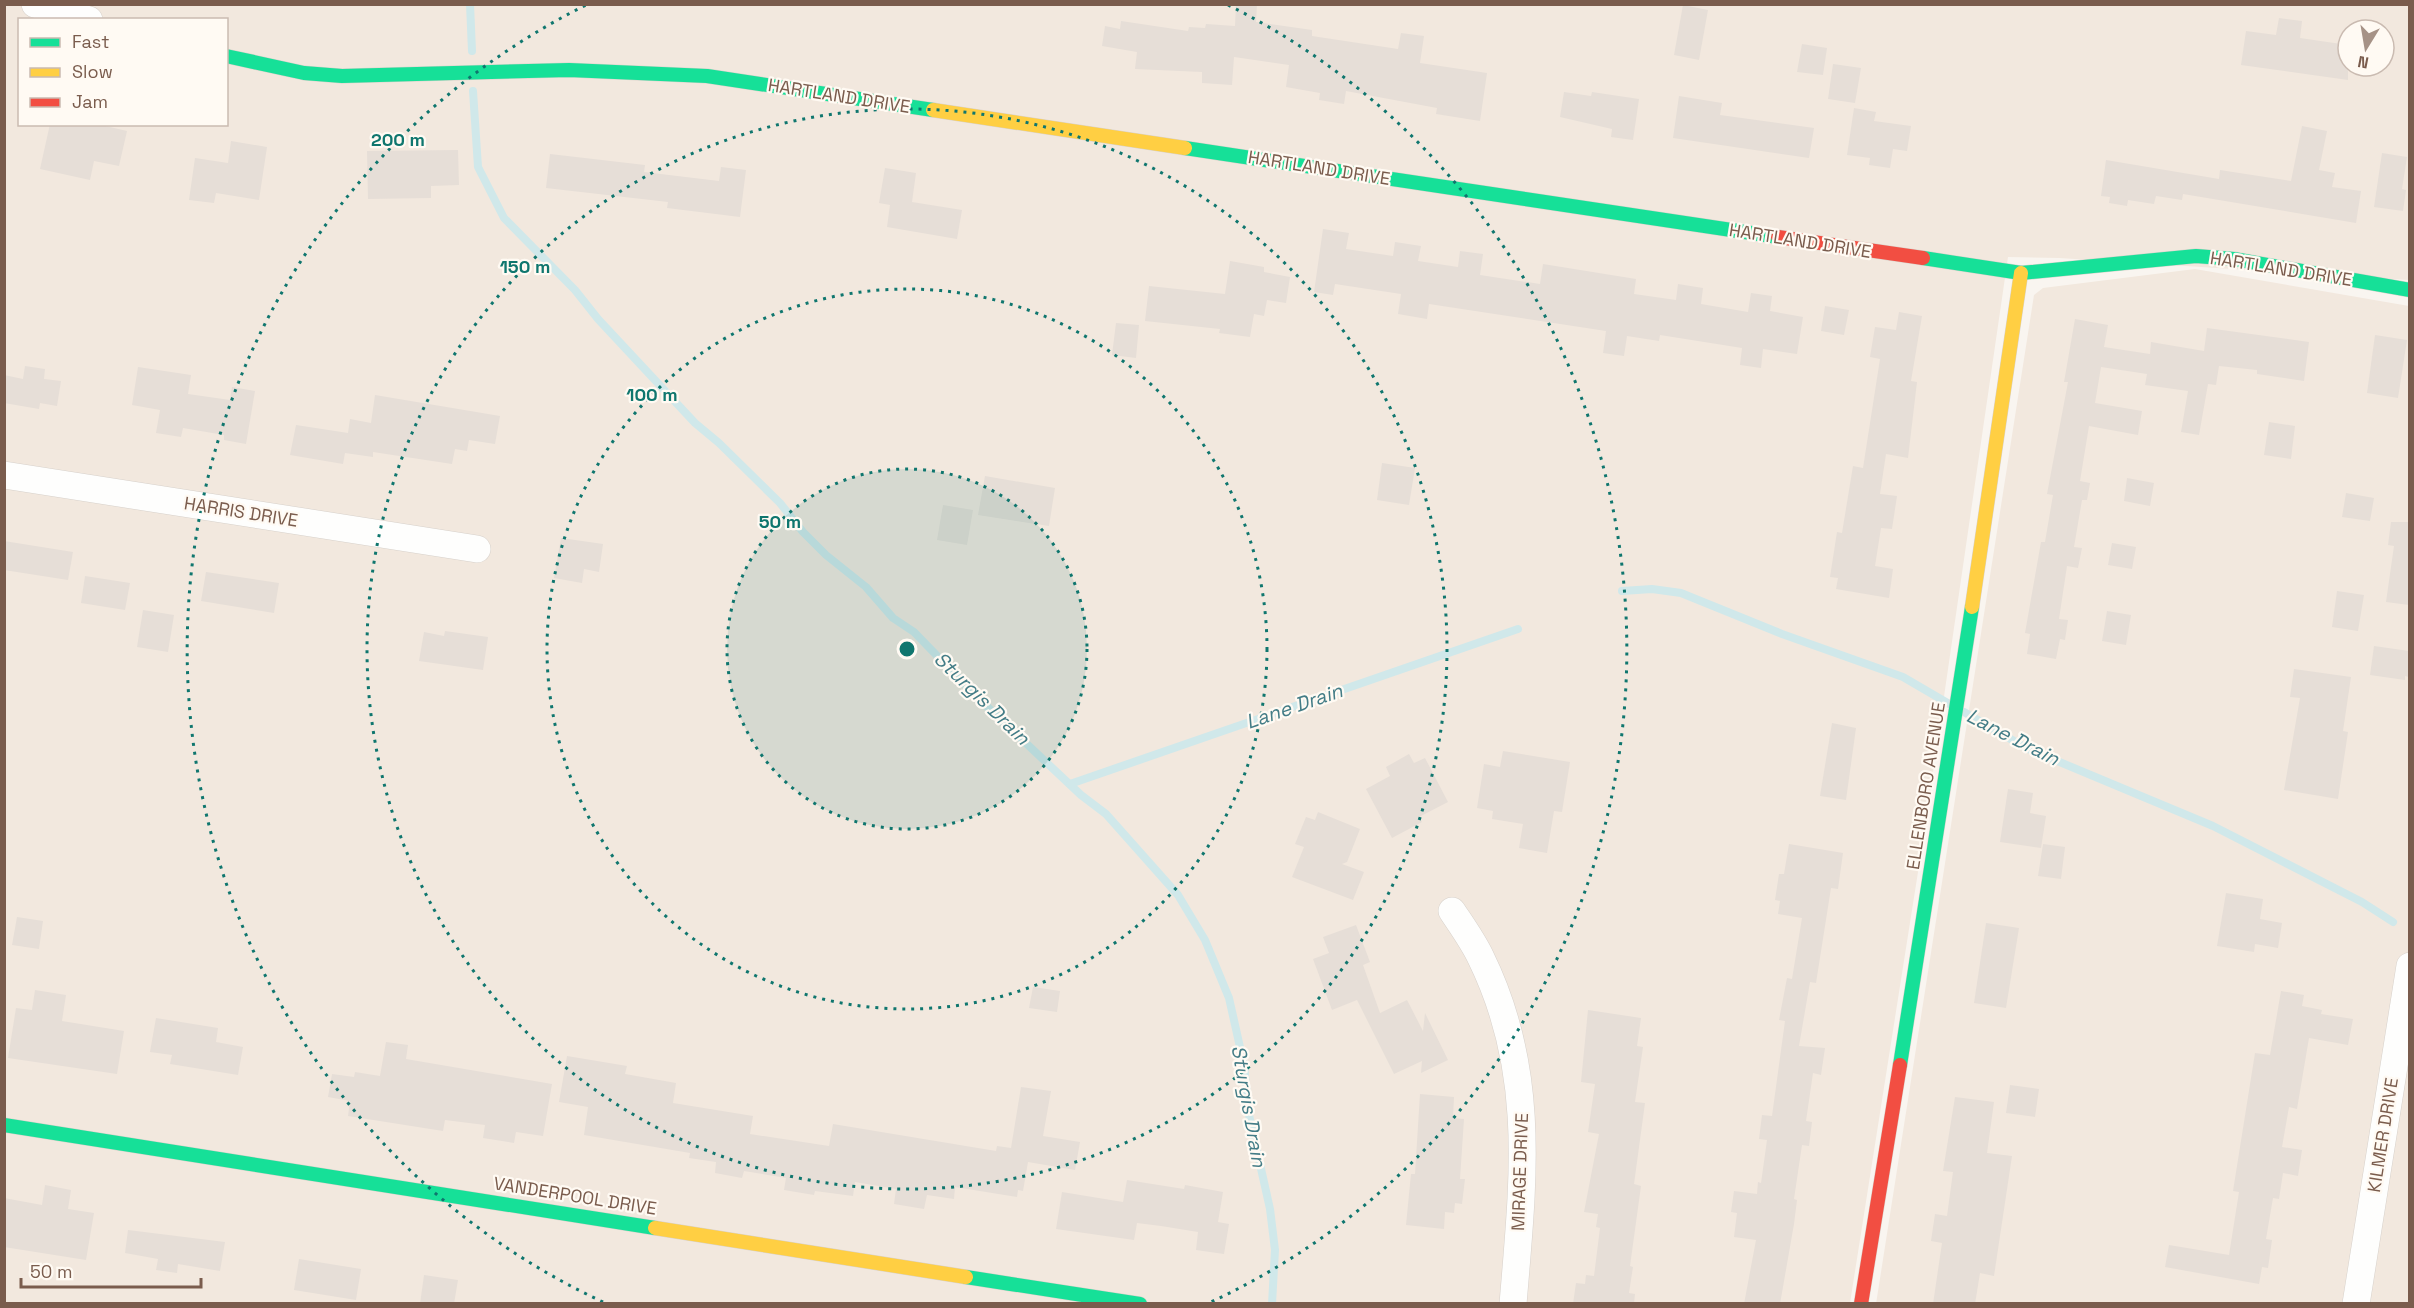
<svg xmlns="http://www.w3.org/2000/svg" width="2414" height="1308" font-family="'Space Grotesk',sans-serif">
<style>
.residential{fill:#f2e8de;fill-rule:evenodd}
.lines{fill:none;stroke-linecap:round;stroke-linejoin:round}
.stream{stroke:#d0e8ea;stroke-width:8}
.building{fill:#e6ded7}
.street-casing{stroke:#d7d1cb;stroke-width:28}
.fast-casing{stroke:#d9d2cb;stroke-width:15}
.slow-casing{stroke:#d9d2cb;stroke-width:15}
.jam-casing{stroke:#d9d2cb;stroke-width:15}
.street{stroke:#fefefd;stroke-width:27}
.fast{stroke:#16e098;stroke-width:14}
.slow{stroke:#ffcf43;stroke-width:14}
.jam{stroke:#f24e42;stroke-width:14}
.ring{fill:none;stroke:#0f766e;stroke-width:3;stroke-dasharray:3 6}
.labels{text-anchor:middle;stroke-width:4.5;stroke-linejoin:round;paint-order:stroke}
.street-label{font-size:18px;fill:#7a5c4d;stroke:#fffaf3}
.water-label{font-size:20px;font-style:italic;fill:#437c86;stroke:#fffaf3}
.centre{fill:#0f766e;stroke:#fffaf3;stroke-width:3}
.ring-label{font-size:18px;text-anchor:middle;font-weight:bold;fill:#0f766e;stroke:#fffaf3;stroke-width:4.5;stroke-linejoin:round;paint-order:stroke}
</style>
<rect width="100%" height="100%" fill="#f9f5f0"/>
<g class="residential">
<path d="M 5,5 L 2409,5 L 2409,280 L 2059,258 L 2008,257 L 1924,834 L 1850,1303 L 5,1304 ZM 20,20 L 226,20 L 226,124 L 20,124 ZM 2348,30 L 2384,30 L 2384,66 L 2348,66 Z"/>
<path d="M 2195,269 L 2409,306 L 2409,1303 L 1876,1304 L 2034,295 L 2043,288 Z"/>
</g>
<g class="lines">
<g class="stream">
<path d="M 470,4 L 472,51"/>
<path d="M 473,91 L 478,167 L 504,218 L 575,290 L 598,319 L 695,423 L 719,443 L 780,503 L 803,532 L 826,555 L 866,587 L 893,618 L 914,632 L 980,700 L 1081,795 L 1106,814 L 1178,895 L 1205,940 L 1229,998 L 1244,1065 L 1249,1115 L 1270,1209 L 1275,1250 L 1272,1304"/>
<path d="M 1622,591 L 1652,589 L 1681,593 L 1782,634 L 1903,677 L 1951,705"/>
<path d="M 1964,712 L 2026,748 L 2213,826 L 2362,902 L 2393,922"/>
<path d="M 1070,784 L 1518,629"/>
</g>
</g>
<g class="building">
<path d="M 1236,4 L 1257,4 L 1256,22 L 1312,30 L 1312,36 L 1398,49 L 1401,33 L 1424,36 L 1420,63 L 1487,73 L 1480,121 L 1436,114 L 1437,108 L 1346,91 L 1344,104 L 1319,100 L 1320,93 L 1286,87 L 1289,65 L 1234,57 L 1232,85 L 1202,83 L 1202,72 L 1135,69 L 1137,52 L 1102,46 L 1105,26 L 1120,29 L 1121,21 L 1188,31 L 1189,27 L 1205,28 L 1206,24 L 1235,26 Z"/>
<path d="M 1683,5 L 1708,10 L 1699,60 L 1674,55 Z"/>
<path d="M 2279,18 L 2302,21 L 2300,38 L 2348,45 L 2348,80 L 2241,65 L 2246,31 L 2276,35 Z"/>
<path d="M 1802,44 L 1827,48 L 1823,75 L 1797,72 Z"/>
<path d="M 1833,64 L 1861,68 L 1855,103 L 1828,99 Z"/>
<path d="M 1564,92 L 1591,96 L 1592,92 L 1639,99 L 1633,140 L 1611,137 L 1612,129 L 1560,117 Z"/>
<path d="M 1679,96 L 1722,103 L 1720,115 L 1814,128 L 1809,158 L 1673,138 Z"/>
<path d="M 1854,108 L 1876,112 L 1874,121 L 1911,126 L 1907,151 L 1893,149 L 1890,168 L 1869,165 L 1870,158 L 1847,155 Z"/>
<path d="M 50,124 L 97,124 L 127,131 L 119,166 L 94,161 L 90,180 L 40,169 Z"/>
<path d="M 2302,126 L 2327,131 L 2319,170 L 2335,173 L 2332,187 L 2361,191 L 2356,223 L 2183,194 L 2182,200 L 2156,196 L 2154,204 L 2128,200 L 2127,206 L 2109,203 L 2110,197 L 2101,196 L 2106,160 L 2219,179 L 2220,170 L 2291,181 Z"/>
<path d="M 231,141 L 267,147 L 259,200 L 216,193 L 214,203 L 189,200 L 195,158 L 228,163 Z"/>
<path d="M 458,150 L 459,185 L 431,186 L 431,198 L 368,199 L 367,151 Z"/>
<path d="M 2382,153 L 2407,157 L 2402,189 L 2406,190 L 2403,211 L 2374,207 Z"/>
<path d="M 550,154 L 645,165 L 644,172 L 719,181 L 721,167 L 746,170 L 740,217 L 667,208 L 668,202 L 546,188 Z"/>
<path d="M 885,168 L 916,173 L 912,202 L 962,210 L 957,239 L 887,227 L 890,205 L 879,203 Z"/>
<path d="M 1323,229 L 1349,233 L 1346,249 L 1393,256 L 1395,242 L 1421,246 L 1418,261 L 1458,267 L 1460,251 L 1483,254 L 1480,275 L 1540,284 L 1543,264 L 1636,279 L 1634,294 L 1676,300 L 1678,284 L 1703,288 L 1701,304 L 1748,312 L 1751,293 L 1772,296 L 1770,311 L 1803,317 L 1797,354 L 1763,349 L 1761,368 L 1740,365 L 1742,348 L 1660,335 L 1659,341 L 1627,336 L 1624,356 L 1603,353 L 1606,331 L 1429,304 L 1427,319 L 1398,314 L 1401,294 L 1335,284 L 1333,295 L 1314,292 Z"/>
<path d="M 1230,261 L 1264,267 L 1264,272 L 1290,277 L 1286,303 L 1267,300 L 1264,316 L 1254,314 L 1250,337 L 1219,333 L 1220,329 L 1145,321 L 1149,286 L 1225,294 Z"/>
<path d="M 1825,306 L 1849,310 L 1844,335 L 1821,331 Z"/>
<path d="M 1899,312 L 1922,316 L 1911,381 L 1917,382 L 1908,458 L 1886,454 L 1880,494 L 1897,496 L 1892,529 L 1881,528 L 1875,566 L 1893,569 L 1889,598 L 1836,589 L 1838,578 L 1830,577 L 1837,532 L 1842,533 L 1853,466 L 1863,468 L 1880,359 L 1870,357 L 1875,327 L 1896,330 Z"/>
<path d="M 2075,319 L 2108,325 L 2104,347 L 2150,354 L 2151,342 L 2204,351 L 2207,328 L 2309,342 L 2304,381 L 2257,374 L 2257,370 L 2219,366 L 2216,385 L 2208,384 L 2199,435 L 2181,432 L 2188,391 L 2145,385 L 2147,374 L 2101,367 L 2095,403 L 2142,411 L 2138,435 L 2089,426 L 2080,481 L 2090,483 L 2087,500 L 2082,500 L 2074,547 L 2082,548 L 2078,568 L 2067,566 L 2059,619 L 2068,620 L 2065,640 L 2060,639 L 2056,659 L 2027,654 L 2030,634 L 2025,633 L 2041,542 L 2045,542 L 2053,495 L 2047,494 L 2068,382 L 2064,382 Z"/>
<path d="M 1116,323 L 1139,325 L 1136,358 L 1112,355 Z"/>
<path d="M 2375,335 L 2407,340 L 2398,398 L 2367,393 Z"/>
<path d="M 25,366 L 45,369 L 44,379 L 61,381 L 57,406 L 40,403 L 39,409 L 4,403 L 4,375 L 23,379 Z"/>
<path d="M 138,367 L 191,375 L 188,394 L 230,400 L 232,387 L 255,391 L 246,444 L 224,440 L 224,435 L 183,428 L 181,437 L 156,433 L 160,410 L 132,405 Z"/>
<path d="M 375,395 L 500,416 L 495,444 L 469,440 L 467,451 L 455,449 L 452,464 L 373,452 L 373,457 L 345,453 L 343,464 L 290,455 L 296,425 L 348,433 L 350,419 L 371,423 Z"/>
<path d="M 2269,422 L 2295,426 L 2291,459 L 2264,455 Z"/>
<path d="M 1382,463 L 1415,468 L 1409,505 L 1377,500 Z"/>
<path d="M 985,476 L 1055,488 L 1049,526 L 978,515 Z"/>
<path d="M 2127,478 L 2154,483 L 2150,506 L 2124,501 Z"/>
<path d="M 2346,493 L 2374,498 L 2370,521 L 2342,517 Z"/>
<path d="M 943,505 L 973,510 L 967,545 L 937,540 Z"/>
<path d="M 2391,522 L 2409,522 L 2409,605 L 2386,602 L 2394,546 L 2388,545 Z"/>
<path d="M 561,538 L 603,544 L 599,572 L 584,569 L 582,583 L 554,578 Z"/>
<path d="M 4,541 L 73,552 L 68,580 L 4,570 Z"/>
<path d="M 2112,543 L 2136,547 L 2132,569 L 2108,565 Z"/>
<path d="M 206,572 L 279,583 L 274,613 L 201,601 Z"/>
<path d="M 85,576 L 130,583 L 125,610 L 81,603 Z"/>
<path d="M 2337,591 L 2364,595 L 2358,631 L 2332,627 Z"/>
<path d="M 143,610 L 174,615 L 168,652 L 137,647 Z"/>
<path d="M 2107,611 L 2131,615 L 2126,645 L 2102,641 Z"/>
<path d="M 445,631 L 488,637 L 483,670 L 419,661 L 424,632 L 444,636 Z"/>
<path d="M 2374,646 L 2409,651 L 2409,677 L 2405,676 L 2405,680 L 2370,675 Z"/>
<path d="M 2294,669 L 2351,677 L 2343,731 L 2348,732 L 2338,799 L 2284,790 L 2300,698 L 2290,697 Z"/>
<path d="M 1832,723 L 1856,728 L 1846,800 L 1820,796 Z"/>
<path d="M 1503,751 L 1570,762 L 1562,812 L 1554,811 L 1547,853 L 1519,848 L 1523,824 L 1492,819 L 1493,811 L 1477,808 L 1484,764 L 1500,767 Z"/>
<path d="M 1409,754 L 1414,763 L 1425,758 L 1448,802 L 1419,817 L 1422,822 L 1392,838 L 1366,789 L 1390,776 L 1386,767 Z"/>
<path d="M 2008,789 L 2033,793 L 2030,813 L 2046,816 L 2041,848 L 2000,842 Z"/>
<path d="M 1318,812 L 1360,829 L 1347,862 L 1342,864 L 1364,872 L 1353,900 L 1292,877 L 1304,847 L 1295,844 L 1306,817 L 1315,820 Z"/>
<path d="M 1789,844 L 1843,853 L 1838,889 L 1831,888 L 1816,983 L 1810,982 L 1799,1046 L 1825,1048 L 1821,1075 L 1813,1073 L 1806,1121 L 1812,1122 L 1809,1146 L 1802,1145 L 1794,1199 L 1797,1200 L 1794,1224 L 1780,1304 L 1744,1304 L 1756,1240 L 1734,1237 L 1737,1213 L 1731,1212 L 1734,1191 L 1757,1194 L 1758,1182 L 1761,1183 L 1767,1140 L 1759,1139 L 1762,1115 L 1772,1116 L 1785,1021 L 1779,1020 L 1787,978 L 1792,979 L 1802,918 L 1778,914 L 1780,901 L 1775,900 L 1779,874 L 1784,874 Z"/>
<path d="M 2043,844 L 2065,847 L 2061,879 L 2038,876 Z"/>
<path d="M 2226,893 L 2263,899 L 2260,919 L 2282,923 L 2278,948 L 2255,944 L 2254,952 L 2217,946 Z"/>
<path d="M 17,917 L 43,921 L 39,949 L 12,945 Z"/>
<path d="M 1986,923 L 2019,928 L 2006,1008 L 1974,1003 Z"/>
<path d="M 1356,925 L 1370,962 L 1363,965 L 1380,1013 L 1407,1000 L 1423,1031 L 1425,1013 L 1448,1060 L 1421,1073 L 1422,1061 L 1394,1074 L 1357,1000 L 1332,1010 L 1313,959 L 1329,953 L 1323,937 Z"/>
<path d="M 1033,987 L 1060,991 L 1057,1012 L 1029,1008 Z"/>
<path d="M 35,990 L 66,995 L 62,1021 L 124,1031 L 117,1074 L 8,1058 L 16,1008 L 32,1010 Z"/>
<path d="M 2281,991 L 2304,995 L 2302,1006 L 2322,1010 L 2321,1014 L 2353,1019 L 2348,1045 L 2309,1038 L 2297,1109 L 2289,1107 L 2282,1147 L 2302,1150 L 2298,1176 L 2283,1173 L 2279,1199 L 2273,1198 L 2266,1239 L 2272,1240 L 2268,1268 L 2262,1267 L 2259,1284 L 2165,1267 L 2169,1245 L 2229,1255 L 2239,1192 L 2233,1191 L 2255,1053 L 2270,1055 Z"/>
<path d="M 1588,1010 L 1641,1018 L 1637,1046 L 1643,1047 L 1635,1102 L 1645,1103 L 1634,1184 L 1641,1186 L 1630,1266 L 1633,1267 L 1629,1293 L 1635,1294 L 1634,1304 L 1573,1304 L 1576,1283 L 1585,1284 L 1586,1275 L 1594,1276 L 1600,1228 L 1596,1227 L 1598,1214 L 1584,1212 L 1599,1134 L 1588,1132 L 1595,1084 L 1581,1082 Z"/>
<path d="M 156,1018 L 218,1028 L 216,1042 L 243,1047 L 238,1075 L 170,1064 L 172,1055 L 150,1052 Z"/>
<path d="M 386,1042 L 408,1045 L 406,1059 L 552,1084 L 543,1136 L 516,1132 L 514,1143 L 483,1138 L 485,1125 L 445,1120 L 443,1131 L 348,1116 L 350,1101 L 328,1097 L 332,1074 L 354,1077 L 355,1072 L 380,1076 Z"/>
<path d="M 567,1056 L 627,1066 L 625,1074 L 676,1083 L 673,1103 L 753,1116 L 750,1134 L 829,1146 L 833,1124 L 996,1151 L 997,1146 L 1011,1148 L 1021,1087 L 1051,1091 L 1043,1136 L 1080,1142 L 1075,1170 L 1028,1162 L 1023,1191 L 1018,1190 L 1017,1197 L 955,1187 L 954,1199 L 927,1195 L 924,1209 L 894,1204 L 896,1189 L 855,1182 L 853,1196 L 815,1191 L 814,1195 L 784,1190 L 786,1178 L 744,1171 L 742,1178 L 715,1173 L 716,1162 L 689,1158 L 690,1153 L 584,1135 L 588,1107 L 559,1102 Z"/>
<path d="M 2010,1085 L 2039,1089 L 2035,1117 L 2006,1113 Z"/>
<path d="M 1420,1094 L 1454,1097 L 1453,1118 L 1464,1119 L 1460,1179 L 1465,1179 L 1462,1204 L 1455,1203 L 1454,1213 L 1445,1212 L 1444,1229 L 1406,1225 L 1411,1174 L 1415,1174 Z"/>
<path d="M 1955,1097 L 1994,1102 L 1987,1153 L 2012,1156 L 1994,1276 L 1980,1273 L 1975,1304 L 1933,1304 L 1942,1243 L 1931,1241 L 1935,1214 L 1947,1216 L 1953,1172 L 1943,1171 Z"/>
<path d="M 1127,1180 L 1184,1189 L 1185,1185 L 1223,1192 L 1218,1222 L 1229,1224 L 1224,1254 L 1196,1250 L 1198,1232 L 1161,1226 L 1137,1223 L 1134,1240 L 1056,1229 L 1062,1192 L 1123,1202 Z"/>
<path d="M 45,1185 L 71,1190 L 68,1209 L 94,1213 L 86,1260 L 4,1247 L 4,1198 L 42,1205 Z"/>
<path d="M 128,1230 L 225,1242 L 220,1271 L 178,1264 L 177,1273 L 156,1270 L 158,1259 L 125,1253 Z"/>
<path d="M 299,1259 L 361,1269 L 356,1300 L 294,1290 Z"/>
<path d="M 424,1275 L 458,1280 L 454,1304 L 420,1304 Z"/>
</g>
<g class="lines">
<defs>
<g id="street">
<path d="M 35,4 L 89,20"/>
<path d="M 4,475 L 477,549"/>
<path d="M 1452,911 C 1462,926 1473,941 1481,958 C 1537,1072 1523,1182 1513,1304"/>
<path d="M 2356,1304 L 2410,966"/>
</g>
<g id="fast">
<path d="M 226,56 L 304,73 L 342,76 L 569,70 L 707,76 L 933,110"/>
<path d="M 1185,148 L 1778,237"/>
<path d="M 1923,258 L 2021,273 L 2196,256 L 2234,259 L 2410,290"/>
<path d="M 1900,1065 L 1972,607"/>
<path d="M 4,1125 L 655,1228"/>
<path d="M 966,1277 L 1140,1304"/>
</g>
<g id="slow">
<path d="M 933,110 L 1185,148"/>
<path d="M 1972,607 L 2021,273"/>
<path d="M 655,1228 L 966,1277"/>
</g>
<g id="jam">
<path d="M 1778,237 L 1923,258"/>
<path d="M 1861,1304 L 1900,1065"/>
</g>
</defs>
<use href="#street" class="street-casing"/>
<use href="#fast" class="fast-casing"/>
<use href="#slow" class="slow-casing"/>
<use href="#jam" class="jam-casing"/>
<use href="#street" class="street"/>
<use href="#fast" class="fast"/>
<use href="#slow" class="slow"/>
<use href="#jam" class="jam"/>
</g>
<circle cx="907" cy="649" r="180" fill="#0f766e" fill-opacity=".12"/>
<g class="ring">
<circle cx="907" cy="649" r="180"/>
<circle cx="907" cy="649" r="360"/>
<circle cx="907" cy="649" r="540"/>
<path d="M603 1302A720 720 0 0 1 586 5M1228 5A720 720 0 0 1 1211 1302"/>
</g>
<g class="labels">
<g class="street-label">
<text transform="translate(839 96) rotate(9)" y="6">HARTLAND DRIVE</text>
<text transform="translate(1319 168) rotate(9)" y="6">HARTLAND DRIVE</text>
<text transform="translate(1800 241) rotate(9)" y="6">HARTLAND DRIVE</text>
<text transform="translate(2281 269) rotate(9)" y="6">HARTLAND DRIVE</text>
<text transform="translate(241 512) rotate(9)" y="6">HARRIS DRIVE</text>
<text transform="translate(1926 786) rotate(-81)" y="6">ELLENBORO AVENUE</text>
<text transform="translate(2383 1135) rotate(-81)" y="6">KILMER DRIVE</text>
<text transform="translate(1520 1172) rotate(-88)" y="6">MIRAGE DRIVE</text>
<text transform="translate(575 1196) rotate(9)" y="6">VANDERPOOL DRIVE</text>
</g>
<g class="water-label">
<text transform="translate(982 698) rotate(44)" y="7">Sturgis Drain</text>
<text transform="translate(1294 706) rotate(-19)" y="7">Lane Drain</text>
<text transform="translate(2013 737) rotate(27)" y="7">Lane Drain</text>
<text transform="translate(1249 1106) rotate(80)" y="7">Sturgis Drain</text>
</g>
</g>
<circle cx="907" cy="649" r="9" class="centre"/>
<g class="ring-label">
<text x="398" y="146">200 m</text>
<text x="525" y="273">150 m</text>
<text x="652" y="401">100 m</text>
<text x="780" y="528">50 m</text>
</g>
<rect width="2414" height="1308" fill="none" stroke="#7a5c4d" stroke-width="12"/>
<rect x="18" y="18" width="210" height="108" fill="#fffaf3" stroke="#cabbb1" stroke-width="1.5"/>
<rect x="30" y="38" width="30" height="9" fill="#16e098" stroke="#cabbb1" stroke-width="1.5"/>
<text x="72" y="48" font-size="18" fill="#7a5c4d">Fast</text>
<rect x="30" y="68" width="30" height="9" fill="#ffcf43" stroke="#cabbb1" stroke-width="1.5"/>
<text x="72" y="78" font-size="18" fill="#7a5c4d">Slow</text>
<rect x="30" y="98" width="30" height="9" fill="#f24e42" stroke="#cabbb1" stroke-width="1.5"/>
<text x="72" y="108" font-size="18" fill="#7a5c4d">Jam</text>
<g transform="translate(2366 48) rotate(191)"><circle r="28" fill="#fffaf3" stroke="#cabbb1" stroke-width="1.5"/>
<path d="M0-4.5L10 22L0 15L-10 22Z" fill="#a69286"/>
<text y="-9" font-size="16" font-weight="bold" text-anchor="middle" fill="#7a5c4d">N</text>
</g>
<path d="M21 1278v9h180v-9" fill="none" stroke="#7a5c4d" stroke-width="3"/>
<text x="30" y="1278" font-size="18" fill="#7a5c4d" stroke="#fffaf3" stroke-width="4.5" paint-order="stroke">50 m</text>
</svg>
